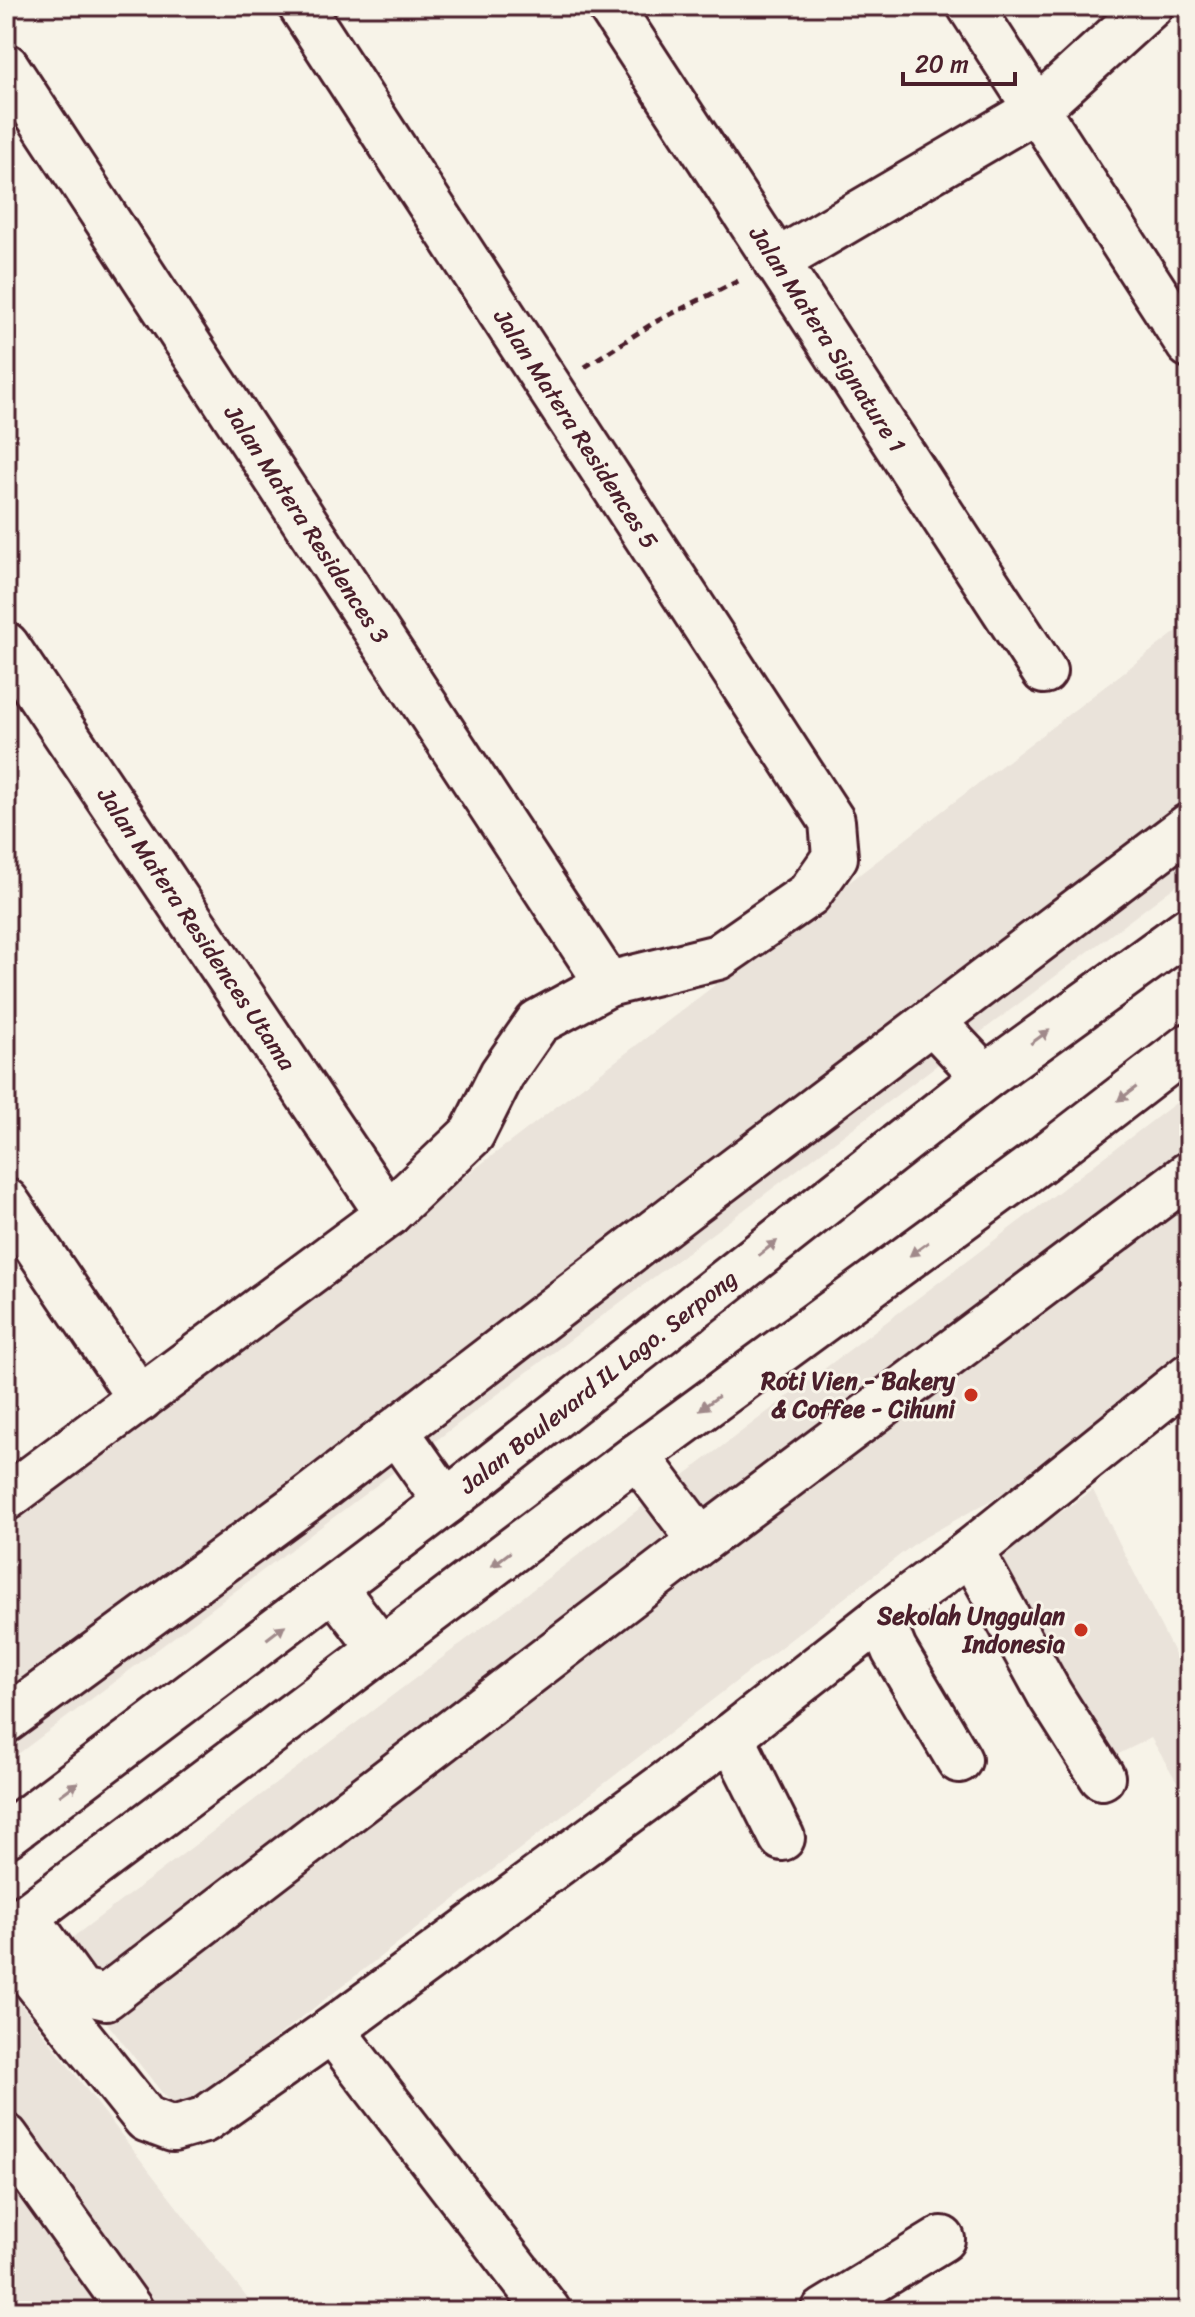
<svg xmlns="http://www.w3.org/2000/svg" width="1195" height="2317" font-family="Sriracha,sans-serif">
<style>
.built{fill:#eae3da}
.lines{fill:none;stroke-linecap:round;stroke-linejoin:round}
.minor-casing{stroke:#4a1f2b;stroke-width:50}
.major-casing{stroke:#4a1f2b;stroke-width:50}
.path{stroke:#4a1f2b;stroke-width:5;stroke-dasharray:8 6;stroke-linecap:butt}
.minor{stroke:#f7f3e8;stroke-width:44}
.major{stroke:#f7f3e8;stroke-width:44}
.oneway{fill:#a0898a}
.poi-dot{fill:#c8321e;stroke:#f7f3e8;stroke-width:3}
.labels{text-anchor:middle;stroke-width:6;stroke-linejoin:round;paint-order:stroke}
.street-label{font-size:24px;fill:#4a1f2b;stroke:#f7f3e8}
.poi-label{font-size:24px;font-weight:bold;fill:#4a1f2b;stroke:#f7f3e8;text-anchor:end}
</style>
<rect width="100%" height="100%" fill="#f7f3e8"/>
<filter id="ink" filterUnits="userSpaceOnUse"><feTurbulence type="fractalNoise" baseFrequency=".0125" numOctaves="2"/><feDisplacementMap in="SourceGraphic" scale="16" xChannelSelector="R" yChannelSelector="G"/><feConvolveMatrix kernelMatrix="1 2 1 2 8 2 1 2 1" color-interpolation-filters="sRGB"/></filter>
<g filter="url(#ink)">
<g class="built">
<path d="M 1189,622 L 1189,876 L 6,1763 L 6,1528 Z"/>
<path d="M 1189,1093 L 1189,1359 L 1043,1471 L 918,1541 L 178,2113 L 52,1953 Z"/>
<path d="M 1093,1490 L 1189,1683 L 1189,1802 L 1151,1738 L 1084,1771 L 967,1577 Z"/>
<path d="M 10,1990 L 257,2311 L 6,2311 L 6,1993 Z"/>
</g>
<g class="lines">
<defs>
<g id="minor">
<path id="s1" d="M 610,6 L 1044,671"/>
<path d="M 970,6 L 1189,345"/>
<path id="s2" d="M 6,66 L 608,984"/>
<path d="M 776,262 L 1037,109 L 1150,6"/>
<path id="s3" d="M 6,645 L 388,1214"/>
<path d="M 932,1021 L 985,1077"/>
<path d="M 6,1201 L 140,1399"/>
<path d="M 396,1431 L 446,1502"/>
<path d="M 637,1456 L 701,1541 L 1189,1174"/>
<path d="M 6,1498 L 388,1214 L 472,1134 L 502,1074 L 538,1022 L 608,984 L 718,957 L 809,894 L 835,857 L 832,821 L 301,6"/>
<path d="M 971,1551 L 1050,1695 L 1102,1777"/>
<path d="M 881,1618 L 894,1650 L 959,1760"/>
<path d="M 6,1720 L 303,1502 L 692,1203 L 1189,826"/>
<path d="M 731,1736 L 782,1838"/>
<path d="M 26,1916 L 80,1991 L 106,1997 L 701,1541"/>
<path d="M 6,1944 L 146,2119 L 173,2129 L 204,2120 L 332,2030 L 731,1736 L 881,1618 L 971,1551 L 1189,1376"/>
<path d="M 332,2030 L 548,2311"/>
<path d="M 6,2137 L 131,2311"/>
<path d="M 824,2311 L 942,2239"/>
</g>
<g id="major">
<path d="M 334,1588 L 381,1649"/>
<path id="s4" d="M 6,1835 L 446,1502 L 985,1077 L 1189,929"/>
<path d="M 6,1932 L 637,1456 L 1041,1160 L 1189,1046"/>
</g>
</defs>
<use href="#minor" class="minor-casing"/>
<use href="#major" class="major-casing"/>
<path class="path" d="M 585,367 L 655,322 L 740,280"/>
<use href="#minor" class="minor"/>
<use href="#major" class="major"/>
</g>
<defs><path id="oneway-solid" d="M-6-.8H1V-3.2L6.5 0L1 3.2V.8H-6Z" transform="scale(2)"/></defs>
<g class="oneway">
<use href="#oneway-solid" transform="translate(1040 1037) rotate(-36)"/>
<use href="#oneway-solid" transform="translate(1127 1094) rotate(143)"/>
<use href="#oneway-solid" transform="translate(768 1248) rotate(-38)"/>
<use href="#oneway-solid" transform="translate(919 1249) rotate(144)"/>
<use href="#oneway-solid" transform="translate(709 1403) rotate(144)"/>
<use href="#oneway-solid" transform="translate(501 1559) rotate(143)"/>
<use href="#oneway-solid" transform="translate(276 1632) rotate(-37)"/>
<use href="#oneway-solid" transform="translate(69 1789) rotate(-36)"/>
</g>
</g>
<g class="poi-dot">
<circle cx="971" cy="1395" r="8"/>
<circle cx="1081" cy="1630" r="8"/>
</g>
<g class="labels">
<g class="street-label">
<text dy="8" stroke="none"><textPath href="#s1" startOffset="398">Jalan Matera Signature 1</textPath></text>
<text transform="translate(576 429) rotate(57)" y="8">Jalan Matera Residences 5</text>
<text dy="8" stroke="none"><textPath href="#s2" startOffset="548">Jalan Matera Residences 3</textPath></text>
<text dy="8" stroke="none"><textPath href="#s3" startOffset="342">Jalan Matera Residences Utama</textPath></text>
<text dy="8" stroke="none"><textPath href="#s4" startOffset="746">Jalan Boulevard IL Lago. Serpong</textPath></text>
</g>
<g class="poi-label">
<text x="955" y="1389">Roti Vien - Bakery<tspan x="955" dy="28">&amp; Coffee - Cihuni</tspan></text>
<text x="1065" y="1624">Sekolah Unggulan<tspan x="1065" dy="28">Indonesia</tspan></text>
</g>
</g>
<rect width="1195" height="2317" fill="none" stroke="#f7f3e8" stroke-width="32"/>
<rect x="16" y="16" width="1163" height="2285" fill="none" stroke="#4a1f2b" stroke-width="3" filter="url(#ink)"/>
<path d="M903 72v12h112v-12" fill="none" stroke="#4a1f2b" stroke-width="4"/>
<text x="915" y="72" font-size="24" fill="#4a1f2b" stroke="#f7f3e8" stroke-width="6" paint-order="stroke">20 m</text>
</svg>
